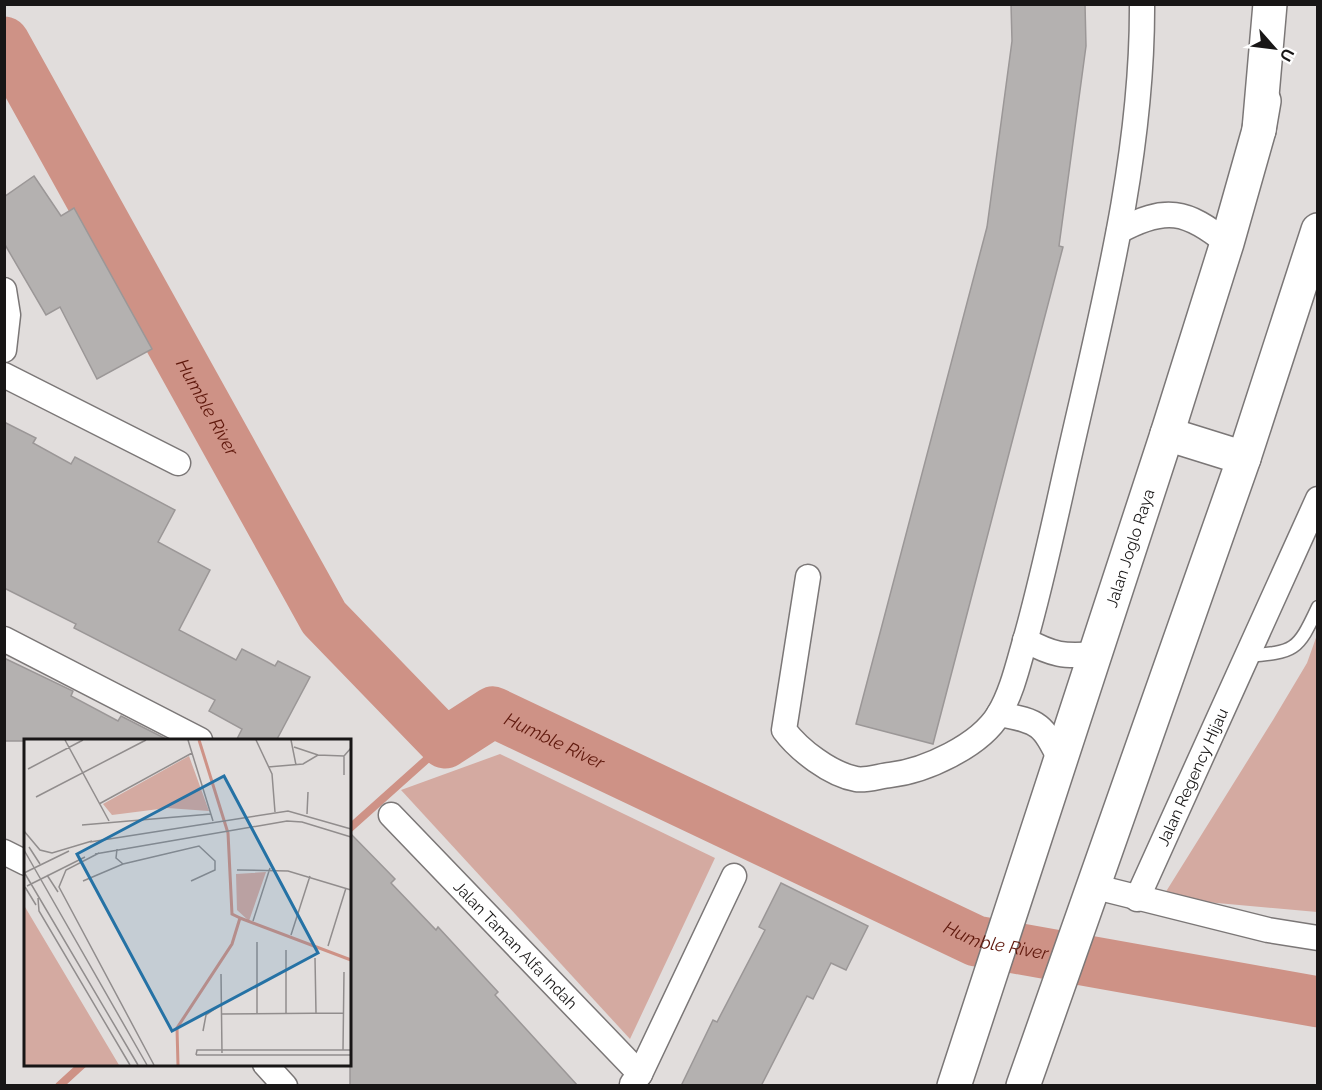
<svg xmlns="http://www.w3.org/2000/svg" width="1322" height="1090" font-family="Raleway,sans-serif">
<style>
.green{fill:#d4aaa1}
.lines{fill:none;stroke-linecap:round;stroke-linejoin:round}
.stream{stroke:#ce9286;stroke-width:8}
.river{stroke:#ce9286;stroke-width:51}
.building{fill:#b4b1b0;stroke:#9b9797;stroke-width:1.5}
.lane-casing{stroke:#7b7777;stroke-width:15}
.street-casing{stroke:#7b7777;stroke-width:27}
.secondary-casing{stroke:#7b7777;stroke-width:36}
.highway-casing{stroke:#7b7777;stroke-width:36}
.lane{stroke:#fff;stroke-width:12}
.street{stroke:#fff;stroke-width:24}
.secondary{stroke:#fff;stroke-width:33}
.highway{stroke:#fff;stroke-width:33}
.labels{text-anchor:middle;stroke-width:5;stroke-linejoin:round;paint-order:stroke}
.street-label{font-size:16px;fill:#181616;stroke:#fff}
.water-label{font-size:18px;font-style:italic;fill:#5f180c;stroke:#fff}
.inset-river{fill:none;stroke:#ce9286;stroke-width:3}
.inset-road{fill:none;stroke:#918d8d;stroke-width:1.5}
.view{fill:#2572a5;fill-opacity:0.15;stroke:#2572a5;stroke-width:3}
.inset-edge{fill:none;stroke:#181616;stroke-width:3}
</style>
<rect width="100%" height="100%" fill="#e1dddc"/>
<g class="green">
<path d="M 1317,635 L 1317,912 L 1162,898 L 1273,720 L 1307,663 Z"/>
<path d="M 500,754 L 715,858 L 630,1039 L 401,790 Z"/>
</g>
<g class="lines">
<g class="stream">
<path d="M 350,828 L 445,743"/>
<path d="M 59,1086 L 83,1064"/>
</g>
<path class="river" id="s1" d="M 4,42 L 324,618 L 445,743 L 493,712 L 976,941 L 1318,1002"/>
</g>
<g class="building">
<path d="M 1011,4 L 1085,4 L 1086,46 L 1059,246 L 1063,247 L 933,744 L 856,724 L 987,227 L 1012,41 Z"/>
<path d="M 34,176 L 61,216 L 74,208 L 152,349 L 97,379 L 60,307 L 46,315 L 4,243 L 4,197 Z"/>
<path d="M 4,422 L 36,438 L 33,443 L 71,464 L 75,457 L 175,510 L 158,542 L 210,570 L 179,630 L 236,660 L 242,649 L 275,666 L 278,661 L 310,677 L 276,741 L 236,741 L 242,729 L 209,711 L 215,700 L 74,628 L 76,624 L 4,588 Z"/>
<path d="M 4,658 L 73,691 L 71,696 L 118,721 L 121,716 L 170,741 L 4,741 Z"/>
<path d="M 350,833 L 395,879 L 391,883 L 436,930 L 438,927 L 498,992 L 495,995 L 578,1086 L 350,1086 Z"/>
<path d="M 781,883 L 868,926 L 846,970 L 831,963 L 813,999 L 807,996 L 761,1086 L 681,1086 L 713,1020 L 717,1022 L 765,930 L 759,927 Z"/>
</g>
<g class="lines">
<defs>
<path id="lane" d="M 1246,656 C 1295,652 1297,652 1318,607"/>
<g id="street">
<path d="M 1119,231 C 1165,206 1187,210 1227,243"/>
<path d="M 4,290 L 8,315 L 4,350"/>
<path d="M 4,375 L 178,463"/>
<path d="M 808,577 L 784,730 C 799,750 830,774 856,779 C 865,781 880,776 890,775 C 925,771 980,746 999,714 C 1012,692 1018,665 1025,641 C 1039,592 1050,542 1061,493 C 1096,333 1143,169 1142,4"/>
<path d="M 4,639 L 200,740"/>
<path d="M 1025,640 C 1053,655 1064,657 1095,654"/>
<path d="M 999,714 C 1041,722 1042,724 1061,761"/>
<path id="s2" d="M 391,815 L 640,1074"/>
<path d="M 4,852 L 26,863"/>
<path d="M 1092,886 L 1268,930 L 1318,938"/>
<path id="s3" d="M 1137,899 L 1318,499"/>
<path d="M 265,1064 L 285,1086"/>
<path d="M 632,1084 L 640,1074 L 734,876"/>
</g>
<g id="secondary">
<path d="M 1167,434 L 1244,458"/>
<path id="s4" d="M 954,1086 L 1167,434 L 1227,243 L 1259,130 L 1264,101"/>
<path d="M 1023,1086 L 1244,458 L 1318,230"/>
</g>
<path id="highway" d="M 1259,130 L 1270,4"/>
</defs>
<use href="#lane" class="lane-casing"/>
<use href="#street" class="street-casing"/>
<use href="#secondary" class="secondary-casing"/>
<use href="#highway" class="highway-casing"/>
<use href="#lane" class="lane"/>
<use href="#street" class="street"/>
<use href="#secondary" class="secondary"/>
<use href="#highway" class="highway"/>
</g>
<g class="labels">
<g class="street-label">
<text dy="6" stroke="none"><textPath href="#s4" startOffset="566">Jalan Joglo Raya</textPath></text>
<text dy="6" stroke="none"><textPath href="#s3" startOffset="134">Jalan Regency Hijau</textPath></text>
<text dy="6" stroke="none"><textPath href="#s2" startOffset="180">Jalan Taman Alfa Indah</textPath></text>
</g>
<g class="water-label">
<text dy="6" stroke="none"><textPath href="#s1" startOffset="418">Humble River</textPath></text>
<text dy="6" stroke="none"><textPath href="#s1" startOffset="958">Humble River</textPath></text>
<text dy="6" stroke="none"><textPath href="#s1" startOffset="1444">Humble River</textPath></text>
</g>
</g>
<g transform="translate(24 739)">
<rect width="327" height="327" fill="#e1dddc"/>
<path d="M 165,17 L 185,72 L 143,69 L 88,76 L 79,65 ZM 242,133 L 225,182 L 213,171 L 212,135 ZM 0,167 L 1,168 L 95,326 L 0,326 Z" fill="#d4aaa1"/>
<path class="inset-river" d="M 216,179 L 327,221M 154,326 L 153,289 L 208,205 L 216,179 L 208,175 L 204,94 L 175,1"/>
<path class="inset-road" d="M 41,1 L 85,82M 164,1 L 189,82M 232,1 L 248,35 L 251,73M 267,1 L 272,26M 270,8 L 294,16M 320,17 L 320,36M 244,28 L 279,25 L 294,16 L 320,17 L 327,9M 4,30 L 59,1M 12,58 L 122,1M 75,65 L 168,14M 283,75 L 284,53M 58,86 L 187,75M 0,92 L 16,111 L 28,114 L 68,102M 66,103 L 264,72 L 327,90M 5,108 L 16,125M 93,110 L 92,119 L 99,125M 0,111 L 123,326M 75,114 L 42,131 L 35,148 L 130,326M 71,115 L 263,82 L 278,83 L 327,98M 213,131 L 264,132 L 327,151M 0,133 L 114,326M 0,134 L 45,112M 23,136 L 34,153M 59,142 L 99,125 L 175,107 L 191,122 L 191,131 L 167,142M 3,147 L 61,118M 1,148 L 12,166M 14,159 L 15,172 L 106,326M 229,182 L 246,129M 267,196 L 286,137M 233,203 L 233,275M 304,207 L 322,149M 262,211 L 262,275M 291,219 L 292,274M 197,235 L 198,314M 198,275 L 319,274M 179,292 L 182,276 L 198,265M 319,311 L 320,233M 172,316 L 173,311 L 327,311M 172,316 L 327,316"/>
<path class="view" d="M 200,37 L 294,214 L 148,292 L 53,115 Z"/>
<rect width="327" height="327" class="inset-edge"/>
</g>
<rect width="1322" height="1090" fill="none" stroke="#181616" stroke-width="12"/>
<g transform="translate(1274 48) rotate(118)" stroke="#ffffff" stroke-width="4.5" paint-order="stroke">
<path d="M0-4.5L10 22L0 15L-10 22Z" fill="#181616"/>
<text y="-9" font-size="16" font-weight="bold" text-anchor="middle" fill="#181616">U</text>
</g>
</svg>
